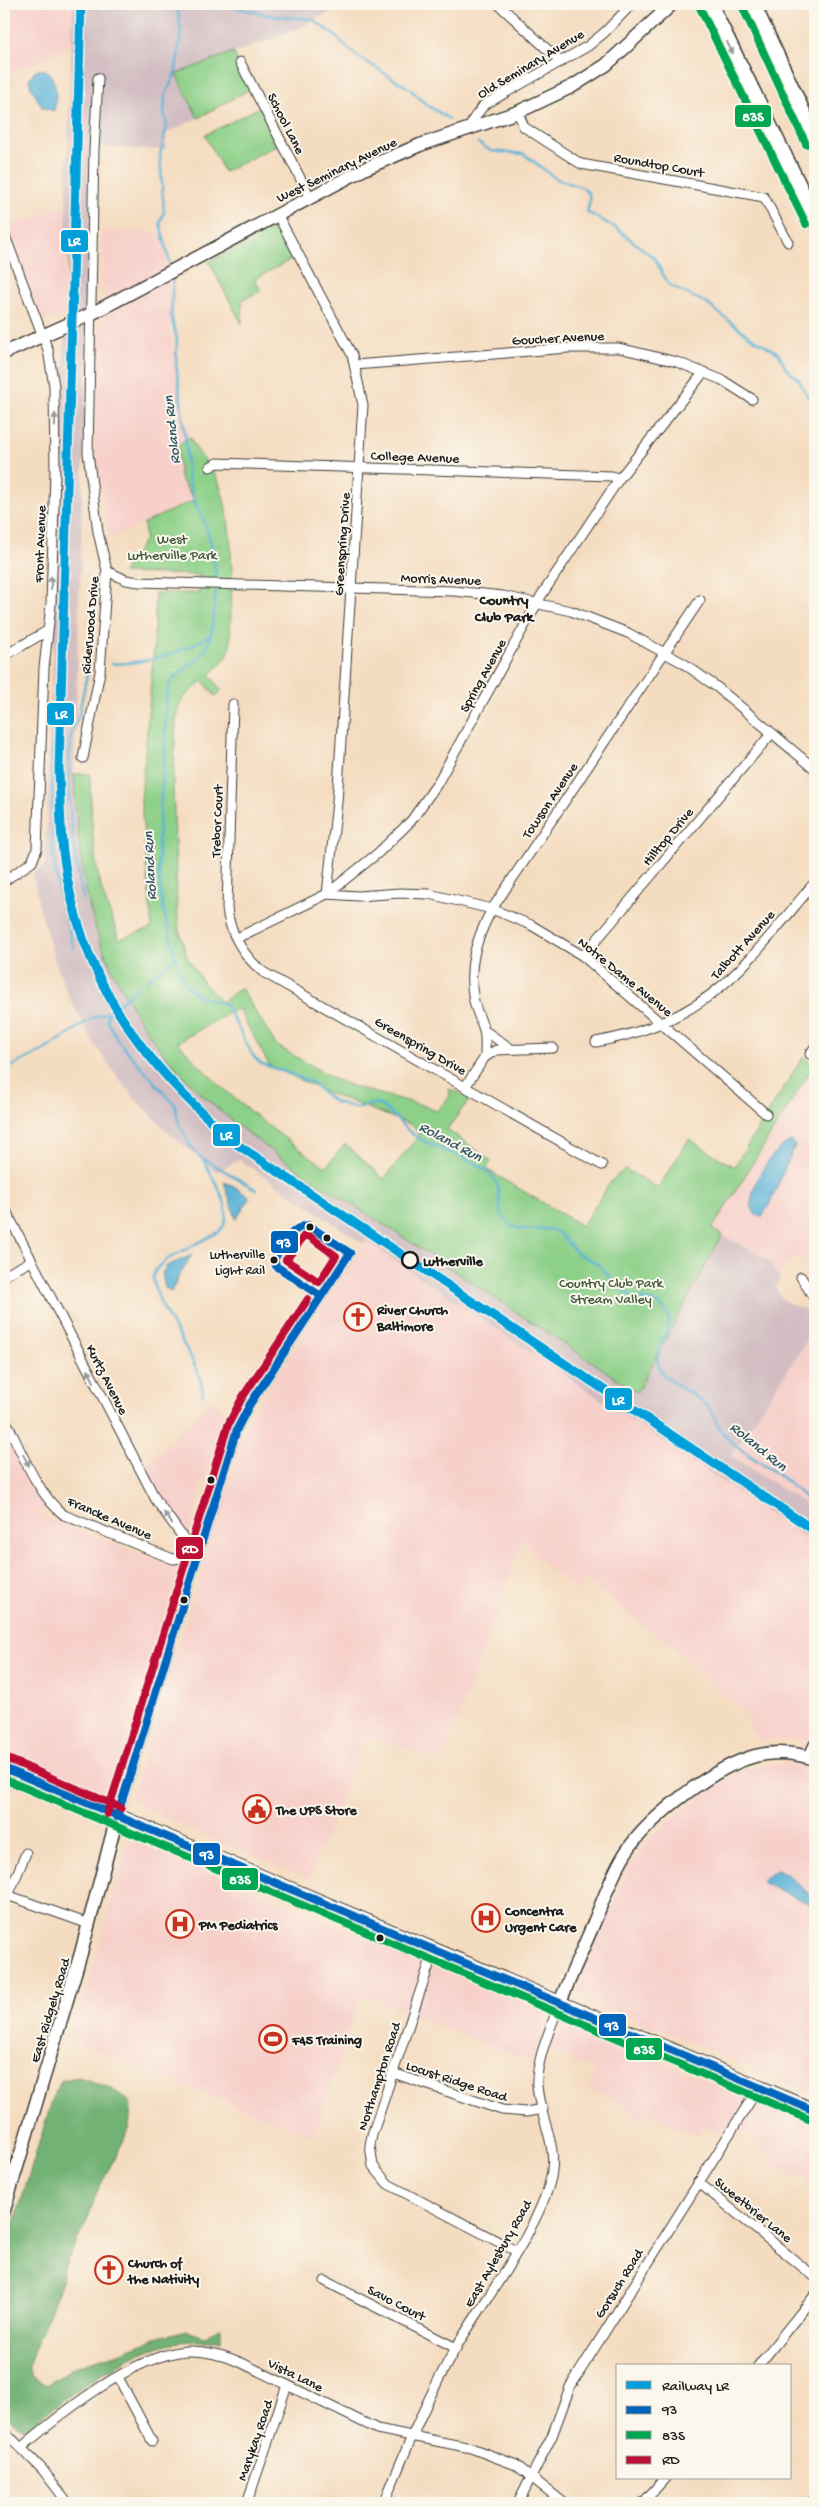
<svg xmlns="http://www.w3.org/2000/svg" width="819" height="2507" font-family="'Gochi Hand',sans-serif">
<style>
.built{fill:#f7d0ca}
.industrial{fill:#d2bec2}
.green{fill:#8dd089;stroke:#547652;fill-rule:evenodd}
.forest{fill:#72b275;stroke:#476748}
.water{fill:#5ab2d7;stroke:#3b677a}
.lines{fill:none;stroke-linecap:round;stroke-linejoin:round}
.stream{stroke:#5ab2d7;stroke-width:2.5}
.street-casing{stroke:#3c3935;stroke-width:11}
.secondary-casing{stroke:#3c3935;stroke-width:15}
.primary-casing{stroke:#3c3935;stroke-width:16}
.highway-casing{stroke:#3c3935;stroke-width:19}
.street{stroke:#fff;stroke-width:9}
.secondary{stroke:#fff;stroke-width:12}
.primary{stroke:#fff;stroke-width:14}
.highway{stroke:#fff;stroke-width:16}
.bus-1-casing{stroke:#fbf7ec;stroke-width:11}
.bus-2-casing{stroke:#fbf7ec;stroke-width:11}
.bus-3-casing{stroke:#fbf7ec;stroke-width:11}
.bus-1{stroke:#0065bd;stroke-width:8}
.bus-2{stroke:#00a651;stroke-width:8}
.bus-3{stroke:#be1136;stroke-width:8}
.rail-1-casing{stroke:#fbf7ec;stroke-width:12}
.rail-1{stroke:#039fda;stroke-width:9}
.oneway{fill:#999}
.bus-dot{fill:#1c1c1c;stroke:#fbf7ec;stroke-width:2}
.stop-dot{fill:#fbf7ec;stroke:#1c1c1c;stroke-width:2.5}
.labels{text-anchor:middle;stroke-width:4;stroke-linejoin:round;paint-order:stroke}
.bus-label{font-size:13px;fill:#1c1c1c;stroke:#fbf7ec;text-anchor:end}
.street-label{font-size:14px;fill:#1c1c1c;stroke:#fbf7ec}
.park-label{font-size:14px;fill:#445b42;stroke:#fbf7ec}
.stop-label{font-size:14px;font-weight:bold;fill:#1c1c1c;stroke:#fbf7ec;text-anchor:start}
.poi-label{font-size:14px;font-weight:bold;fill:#1c1c1c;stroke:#fbf7ec;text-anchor:start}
.water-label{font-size:15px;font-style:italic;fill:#355867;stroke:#fbf7ec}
.neighbourhood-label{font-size:15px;font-weight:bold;fill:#1c1c1c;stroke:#fbf7ec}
.line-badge{stroke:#fbf7ec;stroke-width:2}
.badge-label{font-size:14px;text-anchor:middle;font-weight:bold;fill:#fff}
</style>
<rect width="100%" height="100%" fill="#fbf7ec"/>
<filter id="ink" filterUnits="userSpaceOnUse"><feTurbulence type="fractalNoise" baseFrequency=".02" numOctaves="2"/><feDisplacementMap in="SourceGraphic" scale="10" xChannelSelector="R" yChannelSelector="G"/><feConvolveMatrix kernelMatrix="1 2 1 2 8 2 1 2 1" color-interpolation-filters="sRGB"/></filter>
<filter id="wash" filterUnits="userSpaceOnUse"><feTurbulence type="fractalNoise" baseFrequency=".0096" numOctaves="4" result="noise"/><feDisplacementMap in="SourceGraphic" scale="20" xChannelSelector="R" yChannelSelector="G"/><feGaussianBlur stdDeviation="1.12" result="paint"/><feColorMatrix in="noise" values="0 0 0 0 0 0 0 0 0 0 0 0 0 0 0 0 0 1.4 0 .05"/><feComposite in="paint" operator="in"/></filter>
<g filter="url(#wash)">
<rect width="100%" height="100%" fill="#f4dcc0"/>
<g class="built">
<path d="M 4,4 L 73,4 L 72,45 L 4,76 Z"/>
<path d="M 66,205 L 64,316 L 42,321 L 9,227 Z"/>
<path d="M 101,231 L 167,233 L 166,266 L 173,263 L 176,310 L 168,330 L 179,358 L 174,378 L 182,396 L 183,414 L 190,437 L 177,445 L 180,477 L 194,500 L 110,539 L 94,459 L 98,331 L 104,322 Z"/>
<path d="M 814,1065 L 815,1266 L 804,1258 L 796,1257 L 786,1264 L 780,1278 L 776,1269 L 712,1230 Z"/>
<path d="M 366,1241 L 815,1544 L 815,1732 L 810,1742 L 788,1739 L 757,1740 L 746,1716 L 739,1708 L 684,1657 L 585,1579 L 577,1590 L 537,1559 L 523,1539 L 443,1760 L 365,1736 L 309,1879 L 188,1828 L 141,1806 L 131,1798 L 249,1417 Z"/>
<path d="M 815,1328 L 815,1510 L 731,1456 Z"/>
<path d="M 214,1398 L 227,1420 L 201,1488 L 186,1549 L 142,1470 Z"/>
<path d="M 4,1426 L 47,1504 L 39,1515 L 179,1569 L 111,1785 L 103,1792 L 97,1793 L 4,1753 Z"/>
<path d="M 771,1764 L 788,1764 L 815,1771 L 815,2094 L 585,1998 L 577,1988 L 628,1868 L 647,1842 L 669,1820 L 719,1785 L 739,1772 L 755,1766 Z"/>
<path d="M 138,1843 L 548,2013 L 532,2062 L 361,1994 L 314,2137 L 70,2040 L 102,1936 L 126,1845 Z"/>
<path d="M 562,2020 L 815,2126 L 815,2185 L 767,2164 L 771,2155 L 739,2129 L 731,2139 L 701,2126 L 697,2135 L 645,2112 L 640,2121 L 619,2102 L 589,2089 L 595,2070 L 550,2051 Z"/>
</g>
<path class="industrial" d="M 73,4 L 337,4 L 340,7 L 293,31 L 177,74 L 198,118 L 166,134 L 166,150 L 100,147 L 102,77 L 95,77 L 74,774 L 77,838 L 84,884 L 111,967 L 154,1041 L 173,1064 L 229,1117 L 294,1166 L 637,1392 L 722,1235 L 768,1260 L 780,1278 L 775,1286 L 781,1298 L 790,1304 L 804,1309 L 815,1320 L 815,1328 L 731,1456 L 815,1510 L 815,1544 L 366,1241 L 364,1244 L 240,1160 L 216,1172 L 171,1135 L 139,1103 L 114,1072 L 94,1043 L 68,995 L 54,958 L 38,901 L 33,875 L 45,865 L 67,269 L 66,205 Z"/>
<g class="green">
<path d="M 233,52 L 252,88 L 198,118 L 176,74 Z"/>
<path d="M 260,107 L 279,144 L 224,172 L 205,135 Z"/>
<path d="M 274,227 L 292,259 L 255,279 L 261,291 L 242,300 L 242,324 L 209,262 Z"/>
<path d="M 190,437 C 196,454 213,466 219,483 C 237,535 231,593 230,648 L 226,658 L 210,675 L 221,690 L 216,697 L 203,681 L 186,695 L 181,702 L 176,720 L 173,785 L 177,906 L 179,929 L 187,957 L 204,984 L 222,1002 L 241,988 L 276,1045 L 334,1079 L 357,1088 L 422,1105 L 437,1111 L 450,1096 L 449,1089 L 471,1098 L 447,1129 L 491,1161 L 486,1169 L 582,1226 L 612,1180 L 625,1169 L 658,1188 L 689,1139 L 734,1167 L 803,1057 L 814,1065 L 712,1229 L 722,1235 L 637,1392 C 559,1340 481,1289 404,1238 C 319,1182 216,1125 154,1041 C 138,1020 124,993 112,969 C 82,908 77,840 74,774 L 90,774 C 91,812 92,854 102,891 C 107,907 114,923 119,939 L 152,928 L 141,801 L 154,647 L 155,593 L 199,593 L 199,575 L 123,573 L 145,539 L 144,523 L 194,500 L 180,478 L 177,445 ZM 238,1008 L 269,1065 L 323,1091 L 412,1125 L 419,1135 L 384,1179 L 345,1144 L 326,1167 C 271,1130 221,1092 178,1042 Z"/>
</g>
<path class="forest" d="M 79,2077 L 113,2089 L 131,2103 L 129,2130 L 96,2194 L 87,2221 L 63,2269 L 60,2287 L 28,2365 C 30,2377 36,2380 47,2385 L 74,2367 L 125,2351 L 156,2338 L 187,2330 L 205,2336 L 221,2327 L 221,2341 C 204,2341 185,2340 168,2344 C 123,2354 60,2401 25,2430 L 4,2415 L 4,2257 L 55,2091 L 62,2080 Z"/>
<g class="water">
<path d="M 36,70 L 46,70 C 58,82 57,95 54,111 L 42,107 L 31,87 L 29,79 Z"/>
<path d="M 791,1141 L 795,1146 C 783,1169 776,1196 762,1217 L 757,1216 C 738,1200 772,1147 791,1141 Z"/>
<path d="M 224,1182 L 234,1186 L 249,1197 L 249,1200 L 236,1219 Z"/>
<path d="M 192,1255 L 181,1272 L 171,1292 L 165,1288 L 162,1273 L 167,1266 Z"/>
<path d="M 777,1870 L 784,1872 L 815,1899 L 815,1906 L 763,1883 L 761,1880 Z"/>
</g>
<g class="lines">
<g class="stream">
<path d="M 218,4 L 273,16 L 312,19 L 333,34 L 357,56 L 410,89 L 427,105 L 449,119"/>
<path d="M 478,143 L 491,151 L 524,154 L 555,178 L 583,188 L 589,194 L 590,200 L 587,212 L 616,228 L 654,258 L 669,285 L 706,303 L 749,336 L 778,353 L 786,368 L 799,380 L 809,399 L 815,405"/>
<path d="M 170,264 L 160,223 L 164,212 L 160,155 L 167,125 L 164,113 L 165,97 L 176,71 L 181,31 L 177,4"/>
<path d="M 173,278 L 171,315 L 177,340 L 176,363 L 186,443 L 187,476 L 194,500 L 206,526 L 213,553 L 216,576"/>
<path d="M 216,592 C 212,611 215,637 203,653 C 192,668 172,672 168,691 C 164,709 166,730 165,748 C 162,795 155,840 160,887 C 161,905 167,922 171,939 C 175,955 178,975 189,988 C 198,1000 214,999 226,1005 L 253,1056 L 260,1063 L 311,1082 L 324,1094 L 335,1102 L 356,1108 L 376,1103 C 391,1110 398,1122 410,1132 C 431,1150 476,1156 493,1177 C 506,1194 490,1218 517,1228 C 529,1232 543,1226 555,1231 C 563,1234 569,1246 576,1252 C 582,1257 589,1259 596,1263 C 607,1271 613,1284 625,1292 C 638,1302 654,1297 665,1310 C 678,1327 651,1348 659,1368 C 665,1382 696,1393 708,1407 C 715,1414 716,1425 723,1433 C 738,1450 759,1461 777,1474 C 791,1483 801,1496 815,1504"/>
<path d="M 111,664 C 147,663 180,655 210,635"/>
<path d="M 71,737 C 65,791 73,846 83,900"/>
<path d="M 70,738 L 78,718 L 89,665"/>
<path d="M 55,741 L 52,744 L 53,854 L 60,896 L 74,948"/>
<path d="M 147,980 L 175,958"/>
<path d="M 138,987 L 108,1013 L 107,1020 L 119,1042 L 175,1105 L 179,1124 L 191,1147 L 199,1156 L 257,1190"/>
<path d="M 4,1070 L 46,1049 L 94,1017 L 108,1013"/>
<path d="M 202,1158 C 212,1178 238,1211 220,1231 L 168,1259 L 156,1269 L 153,1276 C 157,1317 200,1353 203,1395"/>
</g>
</g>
</g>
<g filter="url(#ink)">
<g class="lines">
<defs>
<g id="street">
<path d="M 498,4 L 561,62"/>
<path d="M 240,62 L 310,197"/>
<path d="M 518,112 L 524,127 L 581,164 L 764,197 L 788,242"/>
<path d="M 469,129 L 474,118 L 484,105 L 588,46 L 605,32 L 632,4"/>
<path d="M 277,214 L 352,355 L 363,405 L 337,802 L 327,894 L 358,896 L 400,893 L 429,894 L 492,909 L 531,925 L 583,956 L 766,1114"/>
<path d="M 4,233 L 48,350 L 54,386 L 55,471 L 51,604 L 44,668 L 37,849 L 32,862 L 4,881"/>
<path d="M 355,365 L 568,348 L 619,348 L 677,362 L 722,380 L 752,399"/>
<path d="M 210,467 L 217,463 L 612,476 L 619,479"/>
<path d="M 107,571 L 126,580 L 139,582 L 454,591 L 503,596 L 571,611 L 628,633 L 683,663 L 718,688 L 815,769"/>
<path d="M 4,656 L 47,631"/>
<path d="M 233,704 L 227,908 C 229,932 244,957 263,972 L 602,1165"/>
<path d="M 83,758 L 100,672 L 107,571 L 98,532 L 88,453 L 94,150 L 98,78"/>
<path d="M 237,938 L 327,894 L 378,853 L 411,821 L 437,784 L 541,596 L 619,479 L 704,372"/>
<path d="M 583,956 L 772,733"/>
<path d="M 485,1031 L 510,1048"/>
<path d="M 596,1042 C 711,1021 745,965 815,882"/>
<path d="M 810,1054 L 815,1047"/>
<path d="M 485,1057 C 485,1049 486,1038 484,1030 C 481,1020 476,1011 474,1001 C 467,967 476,939 492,909 L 700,600"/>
<path d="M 465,1087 L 485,1057 L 496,1050 L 553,1048"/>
<path d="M 4,1207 L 156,1500 L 197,1557"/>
<path d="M 4,1276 L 31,1261"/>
<path d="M 801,1277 L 815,1300"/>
<path d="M 4,1417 C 19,1446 37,1495 64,1515 L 173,1559 L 197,1557"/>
<path d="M 117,1817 L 237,1429 L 250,1404 L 350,1253"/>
<path d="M 4,1894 L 89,1924"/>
<path d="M 8,1896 L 26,1853"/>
<path d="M 434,1950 L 372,2135 L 370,2145 L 373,2166 L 388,2184 L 516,2251"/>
<path d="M 393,2073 L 502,2110 L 526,2112 L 543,2109"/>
<path d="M 698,2182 L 815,2277"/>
<path d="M 325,2281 L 456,2348"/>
<path d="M 758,2366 L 815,2295"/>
<path d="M 118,2377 L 152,2441"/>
<path d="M 4,2431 L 42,2469 L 68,2503"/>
<path d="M 22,2447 C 62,2413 132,2356 186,2351 C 206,2350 224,2355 242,2363 L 377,2429 L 471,2448 L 516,2465 L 564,2503"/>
<path d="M 247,2503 L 287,2385"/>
<path d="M 384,2503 C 406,2450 428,2395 457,2346 C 486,2298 533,2237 549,2185 C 561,2146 540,2122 537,2086 C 535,2062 552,2025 560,2002"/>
<path d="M 518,2503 L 552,2436 L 570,2387 L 759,2087"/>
<path d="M 643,2503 L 665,2478"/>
<path d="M 811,2503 L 815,2498"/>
</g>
<g id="secondary">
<path d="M 4,353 L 91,314 L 366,168 L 420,145 L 518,112 L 573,86 L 606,65 L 672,4"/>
<path d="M 810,1757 L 815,1746"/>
<path d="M 560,2002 C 570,1977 582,1951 593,1925 C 602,1903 610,1880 622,1859 C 643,1821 713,1767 755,1756 C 775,1751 796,1753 815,1759"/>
<path d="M 4,2210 L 81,1953 L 117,1817"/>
</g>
<path id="primary" d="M 4,1768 L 815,2111"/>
<g id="highway">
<path d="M 709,4 L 815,220"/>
<path d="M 752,4 L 815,140"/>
</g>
</defs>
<use href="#street" class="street-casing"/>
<use href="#secondary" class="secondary-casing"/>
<use href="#primary" class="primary-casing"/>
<use href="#highway" class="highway-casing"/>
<use href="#street" class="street"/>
<use href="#secondary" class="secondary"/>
<use href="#primary" class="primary"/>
<use href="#highway" class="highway"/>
<defs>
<g id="bus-1">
<path d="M 321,1296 L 276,1266 L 274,1260 C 283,1245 289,1228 308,1225 L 350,1253"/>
<path d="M 4,1768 L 815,2111"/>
<path d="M 117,1817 L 237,1429 L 250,1404 L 350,1253"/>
</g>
<g id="bus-2">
<path d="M 700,8 L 806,224"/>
<path d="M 743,8 L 806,144"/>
<path d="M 4,1779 L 811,2120"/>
</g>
<g id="bus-3">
<path d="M 304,1236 L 309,1236 L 336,1256 L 319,1282 L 286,1260 Z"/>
<path d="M 8,1759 L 121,1808"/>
<path d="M 107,1814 L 228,1425 L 242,1398 L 308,1299"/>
</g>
</defs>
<use href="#bus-1" class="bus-1-casing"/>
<use href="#bus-2" class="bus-2-casing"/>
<use href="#bus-3" class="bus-3-casing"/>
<use href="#bus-1" class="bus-1"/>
<use href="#bus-2" class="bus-2"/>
<use href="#bus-3" class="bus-3"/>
<defs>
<path id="rail-1" d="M 81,4 L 59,768 C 60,796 60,824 63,852 C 79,979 142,1064 238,1145 L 815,1531"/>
</defs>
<use href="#rail-1" class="rail-1-casing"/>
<use href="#rail-1" class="rail-1"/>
</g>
<defs><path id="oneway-solid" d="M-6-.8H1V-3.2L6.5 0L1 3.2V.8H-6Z" transform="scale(1.25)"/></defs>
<g class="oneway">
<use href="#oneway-solid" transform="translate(730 48) rotate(64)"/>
<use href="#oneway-solid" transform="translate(55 420) rotate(-90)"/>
<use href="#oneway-solid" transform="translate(51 583) rotate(-88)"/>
<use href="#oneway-solid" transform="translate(91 1376) rotate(-117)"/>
<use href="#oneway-solid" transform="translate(26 1460) rotate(62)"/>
<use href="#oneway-solid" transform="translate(168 1518) rotate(-125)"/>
</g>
</g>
<defs>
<symbol id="church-ring" viewBox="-11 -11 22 22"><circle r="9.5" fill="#fbf7ec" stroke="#c8321e" stroke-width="1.5"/><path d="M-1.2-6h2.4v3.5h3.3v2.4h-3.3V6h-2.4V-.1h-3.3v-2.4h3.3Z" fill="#c8321e"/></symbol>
<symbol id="civic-ring" viewBox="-11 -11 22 22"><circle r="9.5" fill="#fbf7ec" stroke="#c8321e" stroke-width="1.5"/><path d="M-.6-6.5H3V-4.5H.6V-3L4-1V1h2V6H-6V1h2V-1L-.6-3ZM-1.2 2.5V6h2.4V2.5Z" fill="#c8321e"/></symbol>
<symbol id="hospital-ring" viewBox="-11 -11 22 22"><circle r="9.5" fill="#fbf7ec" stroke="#c8321e" stroke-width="1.5"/><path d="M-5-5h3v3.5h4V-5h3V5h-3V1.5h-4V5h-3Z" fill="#c8321e"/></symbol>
<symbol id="stadium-ring" viewBox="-11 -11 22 22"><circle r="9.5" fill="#fbf7ec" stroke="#c8321e" stroke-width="1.5"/><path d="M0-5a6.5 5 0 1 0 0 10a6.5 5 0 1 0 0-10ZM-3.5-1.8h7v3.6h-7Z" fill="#c8321e"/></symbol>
</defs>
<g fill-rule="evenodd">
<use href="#church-ring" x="342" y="1301" width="32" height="32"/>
<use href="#civic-ring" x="241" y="1793" width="32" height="32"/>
<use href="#hospital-ring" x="470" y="1902" width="32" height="32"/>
<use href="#hospital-ring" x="164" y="1908" width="32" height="32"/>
<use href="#stadium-ring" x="257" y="2023" width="32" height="32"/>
<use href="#church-ring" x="93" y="2254" width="32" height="32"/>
</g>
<g class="bus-dot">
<circle cx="310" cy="1227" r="4.5"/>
<circle cx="327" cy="1238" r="4.5"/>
<circle cx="274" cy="1260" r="4.5"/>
<circle cx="211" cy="1480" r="4.5"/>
<circle cx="184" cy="1600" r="4.5"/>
<circle cx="380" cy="1938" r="4.5"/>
</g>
<circle class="stop-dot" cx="410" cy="1260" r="8"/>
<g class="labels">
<g class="bus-label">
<text x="265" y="1258">Lutherville<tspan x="265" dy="16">Light Rail</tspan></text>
</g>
<g class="street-label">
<text transform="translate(530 63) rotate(-31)" y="5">Old Seminary Avenue</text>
<text transform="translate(287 123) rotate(63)" y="5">School Lane</text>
<text transform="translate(659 164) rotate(10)" y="5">Roundtop Court</text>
<text transform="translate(336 169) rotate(-26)" y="5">West Seminary Avenue</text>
<text transform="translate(558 337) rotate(-3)" y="5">Goucher Avenue</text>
<text transform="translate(415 456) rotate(2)" y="5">College Avenue</text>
<text transform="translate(39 544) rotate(-88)" y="5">Front Avenue</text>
<text transform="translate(341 544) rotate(-86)" y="5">Greenspring Drive</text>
<text transform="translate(441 578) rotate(2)" y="5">Morris Avenue</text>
<text transform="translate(89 625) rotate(-85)" y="5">Riderwood Drive</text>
<text transform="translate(482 675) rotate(-61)" y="5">Spring Avenue</text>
<text transform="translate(549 800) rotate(-56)" y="5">Towson Avenue</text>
<text transform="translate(216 821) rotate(-88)" y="5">Trebor Court</text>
<text transform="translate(667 836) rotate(-50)" y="5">Hilltop Drive</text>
<text transform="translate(742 944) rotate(-48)" y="5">Talbott Avenue</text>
<text transform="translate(626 976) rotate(39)" y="5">Notre Dame Avenue</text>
<text transform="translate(421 1045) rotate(30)" y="5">Greenspring Drive</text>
<text transform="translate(108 1379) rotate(63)" y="5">Kurtz Avenue</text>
<text transform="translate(110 1517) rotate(23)" y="5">Francke Avenue</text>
<text transform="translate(49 2010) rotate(-73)" y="5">East Ridgely Road</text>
<text transform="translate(378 2076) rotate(-72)" y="5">Northampton Road</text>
<text transform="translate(457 2080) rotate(18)" y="5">Locust Ridge Road</text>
<text transform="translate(754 2209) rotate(39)" y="5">Sweetbrier Lane</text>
<text transform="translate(497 2253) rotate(-60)" y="5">East Aylesbury Road</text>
<text transform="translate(618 2283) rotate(-58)" y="5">Gorsuch Road</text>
<text transform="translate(397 2302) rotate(27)" y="5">Savo Court</text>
<text transform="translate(296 2374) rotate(26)" y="5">Vista Lane</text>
<text transform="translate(254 2440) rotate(-71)" y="5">Marykay Road</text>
</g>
<g class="park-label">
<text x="172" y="543">West<tspan x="172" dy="16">Lutherville Park</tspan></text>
<text x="611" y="1287">Country Club Park<tspan x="611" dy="16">Stream Valley</tspan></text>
</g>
<g class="stop-label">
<text x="423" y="1265">Lutherville</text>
</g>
<g class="poi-label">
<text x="377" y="1314">River Church<tspan x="377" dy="16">Baltimore</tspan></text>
<text x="276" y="1814">The UPS Store</text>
<text x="505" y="1915">Concentra<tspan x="505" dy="16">Urgent Care</tspan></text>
<text x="199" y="1929">PM Pediatrics</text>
<text x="292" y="2044">F45 Training</text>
<text x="128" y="2267">Church of<tspan x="128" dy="16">the Nativity</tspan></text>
</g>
<g class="water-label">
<text transform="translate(171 430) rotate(-96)" y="5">Roland Run</text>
<text transform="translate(149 866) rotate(-93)" y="5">Roland Run</text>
<text transform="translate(451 1141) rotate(28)" y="5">Roland Run</text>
<text transform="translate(759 1446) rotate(39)" y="5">Roland Run</text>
</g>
<g class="neighbourhood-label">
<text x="504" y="604">Country<tspan x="504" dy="17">Club Park</tspan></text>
</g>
</g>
<g class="line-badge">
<rect x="734" y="104" width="38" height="24" rx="5" fill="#00a651"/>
<rect x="60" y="229" width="29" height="24" rx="5" fill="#039fda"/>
<rect x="46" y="702" width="29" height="24" rx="5" fill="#039fda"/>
<rect x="212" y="1123" width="29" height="24" rx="5" fill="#039fda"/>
<rect x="270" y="1230" width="29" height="24" rx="5" fill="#0065bd"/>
<rect x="604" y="1387" width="29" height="24" rx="5" fill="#039fda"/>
<rect x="175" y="1536" width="29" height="24" rx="5" fill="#be1136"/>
<rect x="192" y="1842" width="29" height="24" rx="5" fill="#0065bd"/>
<rect x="221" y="1867" width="38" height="24" rx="5" fill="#00a651"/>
<rect x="598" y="2013" width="29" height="24" rx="5" fill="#0065bd"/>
<rect x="625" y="2037" width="38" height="24" rx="5" fill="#00a651"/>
</g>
<g class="badge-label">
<text x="753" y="121">83S</text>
<text x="74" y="245">LR</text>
<text x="61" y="718">LR</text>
<text x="226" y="1139">LR</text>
<text x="284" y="1247">93</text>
<text x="618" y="1404">LR</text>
<text x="190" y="1553">RD</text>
<text x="207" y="1859">93</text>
<text x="240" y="1884">83S</text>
<text x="612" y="2030">93</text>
<text x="644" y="2054">83S</text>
</g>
<rect width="819" height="2507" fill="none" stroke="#fbf7ec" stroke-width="20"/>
<rect x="616" y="2364" width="175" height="115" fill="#fbf7ec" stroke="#a29f99"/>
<rect x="626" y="2381" width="25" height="8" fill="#039fda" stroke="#a29f99"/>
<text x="662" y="2390" font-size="15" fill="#1c1c1c">Railway LR</text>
<rect x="626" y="2406" width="25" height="8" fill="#0065bd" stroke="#a29f99"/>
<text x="662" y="2414" font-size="15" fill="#1c1c1c">93</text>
<rect x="626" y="2431" width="25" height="8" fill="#00a651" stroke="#a29f99"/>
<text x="662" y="2440" font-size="15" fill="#1c1c1c">83S</text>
<rect x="626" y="2456" width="25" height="8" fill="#be1136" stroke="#a29f99"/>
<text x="662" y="2464" font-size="15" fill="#1c1c1c">RD</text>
</svg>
